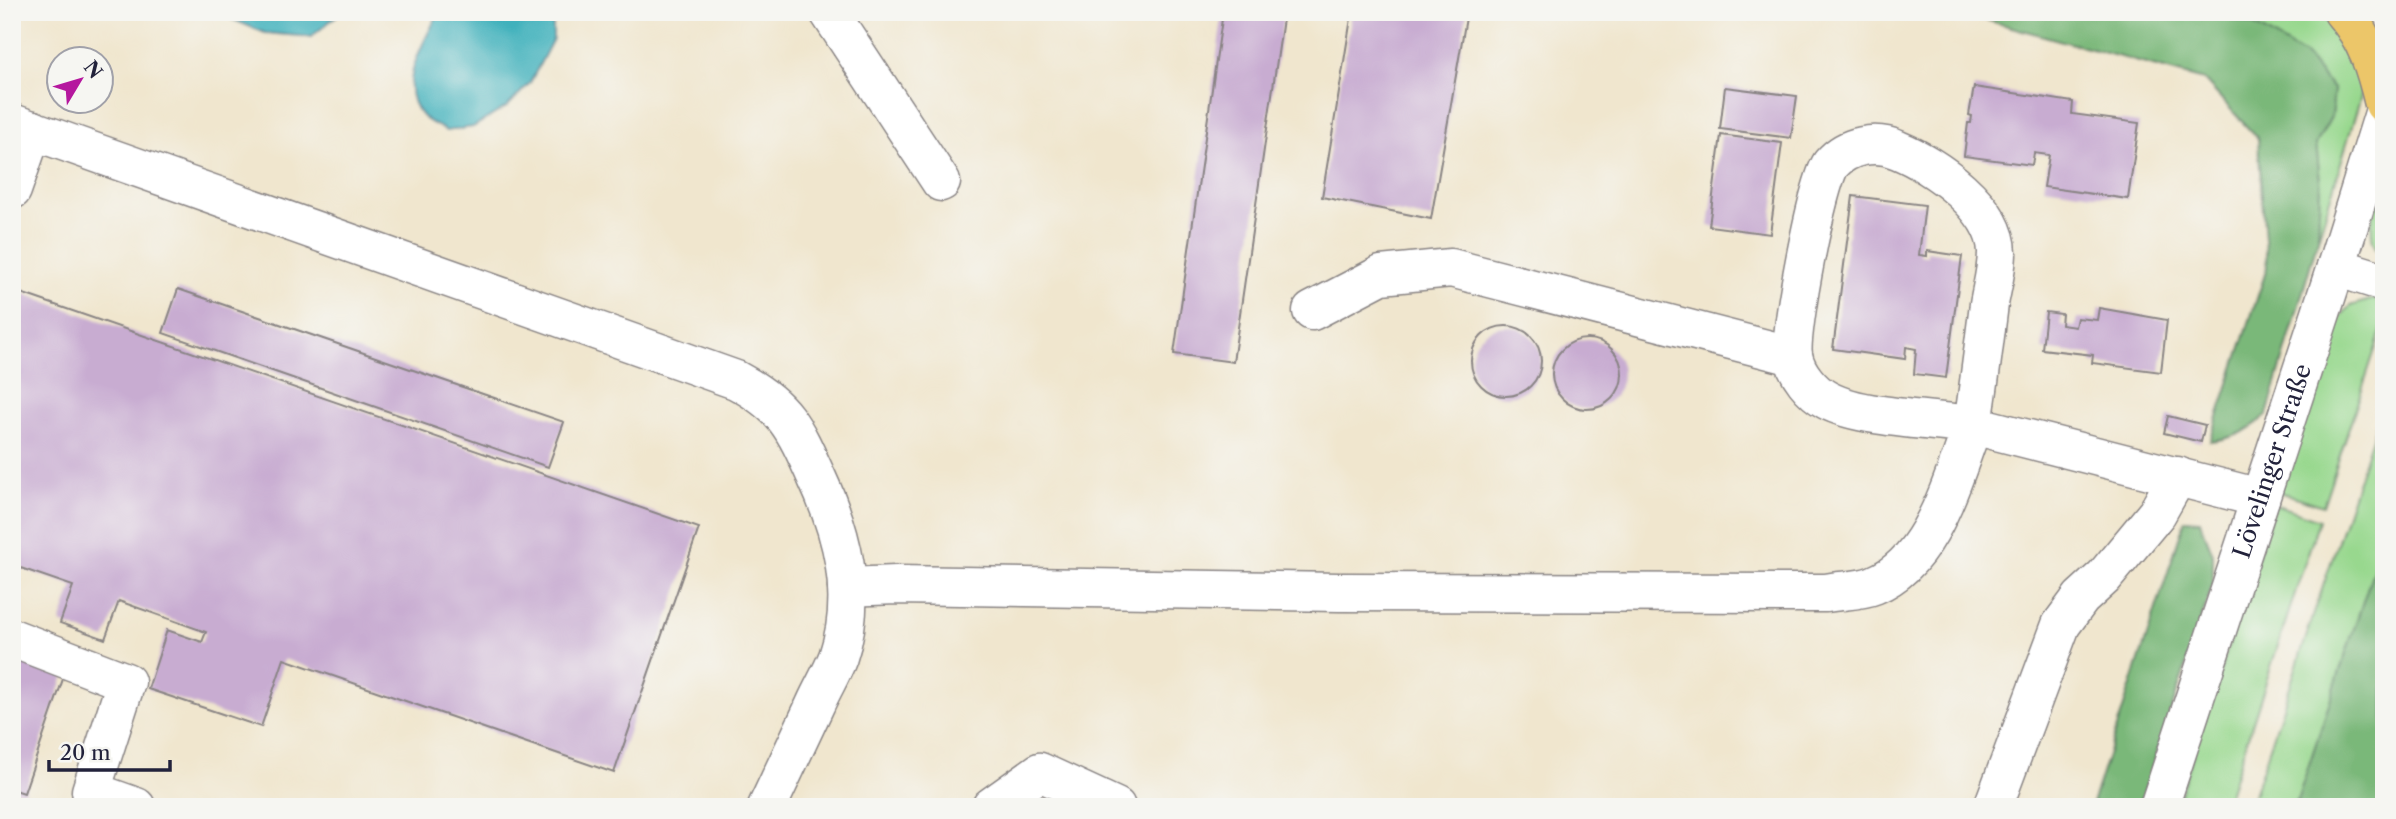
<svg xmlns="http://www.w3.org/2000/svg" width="2396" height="819" font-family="'Libre Caslon Text',serif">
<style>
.green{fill:#98d88e;stroke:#5d7d64;stroke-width:2}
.forest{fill:#7ab879;stroke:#4e6d5a;stroke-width:2}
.water{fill:#41b1bc;stroke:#326a7c;stroke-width:2}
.building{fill:#c8acd1}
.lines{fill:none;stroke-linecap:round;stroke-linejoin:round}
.minor-casing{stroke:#898484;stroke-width:41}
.major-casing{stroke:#898484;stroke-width:41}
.minor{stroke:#fff;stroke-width:38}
.major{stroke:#ecc669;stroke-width:38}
.labels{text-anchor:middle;stroke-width:6;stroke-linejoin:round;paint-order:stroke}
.street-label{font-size:24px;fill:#22223b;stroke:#f6f6f2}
</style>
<rect width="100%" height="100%" fill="#f6f6f2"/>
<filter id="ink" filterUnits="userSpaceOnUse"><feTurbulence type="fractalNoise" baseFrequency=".0143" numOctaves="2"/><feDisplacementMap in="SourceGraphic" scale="14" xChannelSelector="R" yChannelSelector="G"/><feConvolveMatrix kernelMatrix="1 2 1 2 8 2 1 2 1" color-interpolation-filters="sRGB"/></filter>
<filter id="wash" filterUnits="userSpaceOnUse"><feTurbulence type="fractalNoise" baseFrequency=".00686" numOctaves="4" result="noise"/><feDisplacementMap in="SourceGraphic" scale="28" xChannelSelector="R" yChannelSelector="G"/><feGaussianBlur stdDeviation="1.57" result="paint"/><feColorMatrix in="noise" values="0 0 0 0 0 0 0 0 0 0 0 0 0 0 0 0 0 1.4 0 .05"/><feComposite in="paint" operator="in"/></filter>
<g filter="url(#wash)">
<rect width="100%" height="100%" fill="#f0e6ce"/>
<g class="green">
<path d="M 2207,12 L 2313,12 L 2328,20 L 2358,69 L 2361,96 L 2318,239 L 2320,181 L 2316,144 L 2331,117 L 2334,90 L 2306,56 L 2252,24 Z"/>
<path d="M 2384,181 L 2384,258 C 2361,238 2375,205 2384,181 Z"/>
<path d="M 2374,299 L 2384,302 L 2384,323 L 2323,506 L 2279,492 L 2334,324 L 2350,306 Z"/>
<path d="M 2384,402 L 2384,538 L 2295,807 L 2250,807 Z"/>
<path d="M 2275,504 L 2319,520 L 2225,807 L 2176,807 Z"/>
</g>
<g class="forest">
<path d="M 1957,12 L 2207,12 L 2252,24 L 2306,56 L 2334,90 L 2331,117 L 2316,144 L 2320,181 L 2318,239 L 2267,415 C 2247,432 2236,438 2210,441 L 2267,268 L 2258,139 L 2204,80 Z"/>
<path d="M 2185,520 L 2200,521 L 2213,554 L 2213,584 L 2139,807 L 2091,807 Z"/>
<path d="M 2384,538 L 2384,807 L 2295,807 Z"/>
</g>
<g class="water">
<path d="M 215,12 L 341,12 L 311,37 L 265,33 Z"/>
<path d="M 439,12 L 553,12 L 553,39 L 530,83 L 508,106 L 473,127 L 446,131 C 438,126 428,122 422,116 C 394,86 425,41 439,12 Z"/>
</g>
<g id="blocks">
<g class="building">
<path d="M 1223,12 L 1284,12 L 1233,362 L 1174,354 Z"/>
<path d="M 1352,12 L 1467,12 L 1431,219 L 1322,197 Z"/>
<path d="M 1725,87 L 1797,96 L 1791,138 L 1720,129 Z"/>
<path d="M 1974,87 L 2073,102 L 2072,114 L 2139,123 L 2128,199 L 2044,187 L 2049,155 L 2034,153 L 2032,165 L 1964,156 L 1968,123 L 1971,123 L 1972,116 L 1969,115 Z"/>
<path d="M 1721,135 L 1782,143 L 1770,234 L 1709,226 Z"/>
<path d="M 1853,196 L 1925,205 L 1919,255 L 1927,256 L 1927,251 L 1962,256 L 1946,378 L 1914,374 L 1916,349 L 1906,347 L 1905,359 L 1833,349 Z"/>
<path d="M 178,289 L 564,422 L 548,467 L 163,333 Z"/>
<path d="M 12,290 L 699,528 L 614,773 L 284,659 L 261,727 L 148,689 L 167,630 L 202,642 L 206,632 L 119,601 L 105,639 L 60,623 L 73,586 L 12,565 Z"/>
<path d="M 2099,308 L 2167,320 L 2161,372 L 2092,363 L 2093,355 L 2042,349 L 2046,312 L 2062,314 L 2061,325 L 2075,327 L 2077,318 L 2097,320 Z"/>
<circle cx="1506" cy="361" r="35"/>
<circle cx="1587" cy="374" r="35"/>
<path d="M 2168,416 L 2205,425 L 2201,442 L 2164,433 Z"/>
<path d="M 12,655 L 65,673 L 24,793 L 12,789 Z"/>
</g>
</g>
</g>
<g filter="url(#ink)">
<use href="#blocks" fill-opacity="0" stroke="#898484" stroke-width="2"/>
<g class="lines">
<defs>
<g id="minor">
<path d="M 829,12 L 941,182"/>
<path d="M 12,123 L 736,380 C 785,406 794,427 816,476 C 842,532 859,595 838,657 C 832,673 822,689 815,705 C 799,739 783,773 767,807"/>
<path d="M 12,190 L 33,130"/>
<path d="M 2336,267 L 2384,282"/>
<path d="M 1312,311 L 1381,275 L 1451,268 L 1793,356"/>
<path d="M 847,587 L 896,585 L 1339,592 L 1826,593 C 1841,590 1860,591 1874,585 C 1932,562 1952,479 1973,425 C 1935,420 1860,418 1827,400 C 1812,392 1796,373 1793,355 C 1789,333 1818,180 1831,164 C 1847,145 1876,140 1898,150 C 1935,165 1996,208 1997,252 C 1997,269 1992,287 1989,304 C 1984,344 1979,385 1973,425 L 2260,498"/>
<path d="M 12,638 L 126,682 L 91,791 L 136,807"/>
<path d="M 991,807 L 1040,772 L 1116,807"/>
<path d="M 1993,807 L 2061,625 L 2081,598 L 2104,577 L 2157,513 L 2178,476"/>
<path id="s1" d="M 2159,807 L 2336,267 L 2384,113"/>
</g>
<path id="major" d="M 2343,12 C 2367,39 2376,70 2384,104"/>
</defs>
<use href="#minor" class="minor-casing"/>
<use href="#major" class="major-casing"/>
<use href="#minor" class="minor"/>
<use href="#major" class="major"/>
</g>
</g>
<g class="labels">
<g class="street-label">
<text dy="8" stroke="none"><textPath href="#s1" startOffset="364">Lövelinger Straße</textPath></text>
</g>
</g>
<rect width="2396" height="819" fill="none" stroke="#f6f6f2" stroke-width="42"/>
<g transform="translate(80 80) rotate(52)"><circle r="33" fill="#f6f6f2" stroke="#a1a1a9" stroke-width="2"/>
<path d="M0-5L12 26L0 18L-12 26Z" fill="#b5179e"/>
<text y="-10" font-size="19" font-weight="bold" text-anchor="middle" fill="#22223b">N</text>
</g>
<path d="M49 760v10h121v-10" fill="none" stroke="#22223b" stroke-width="3.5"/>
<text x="60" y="760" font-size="21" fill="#22223b" stroke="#f6f6f2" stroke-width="5" paint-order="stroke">20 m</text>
</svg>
